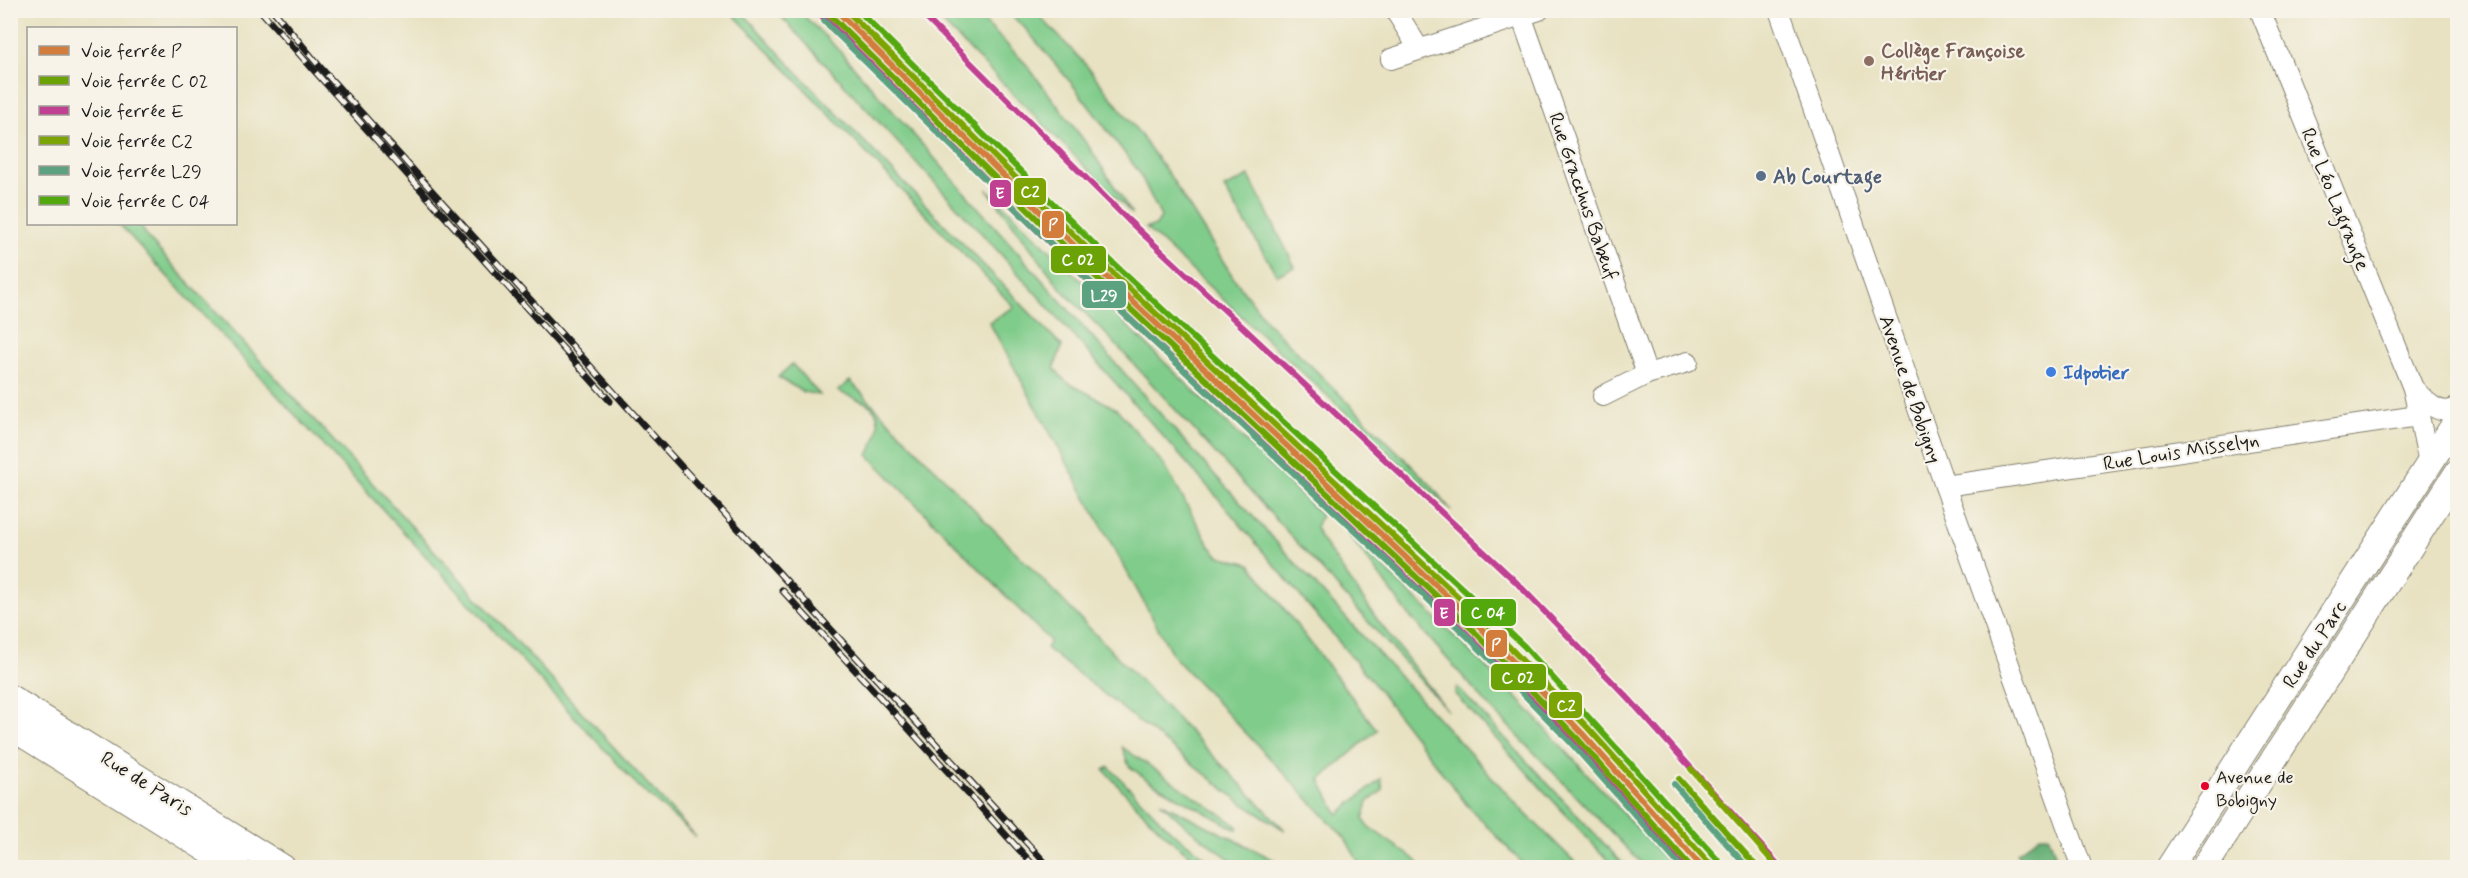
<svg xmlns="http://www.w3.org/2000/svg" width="2468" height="878" font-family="Mynerve,sans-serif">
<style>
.green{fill:#80cc8b;stroke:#4e7454;stroke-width:1.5}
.forest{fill:#68b077;stroke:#42664a;stroke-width:1.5}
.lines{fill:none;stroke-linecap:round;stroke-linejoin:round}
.minor-casing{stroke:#827f6f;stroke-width:22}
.major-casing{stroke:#827f6f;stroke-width:28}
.minor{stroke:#fff;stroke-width:20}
.major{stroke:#fff;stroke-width:26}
.rail-casing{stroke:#1c1c1c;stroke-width:7}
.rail{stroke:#f7f3e8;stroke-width:4.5;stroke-dasharray:14;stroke-linecap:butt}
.rail-1-casing{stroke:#f7f3e8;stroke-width:10}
.rail-2-casing{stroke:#f7f3e8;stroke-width:10}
.rail-3-casing{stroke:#f7f3e8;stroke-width:10}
.rail-4-casing{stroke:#f7f3e8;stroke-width:10}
.rail-5-casing{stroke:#f7f3e8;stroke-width:10}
.rail-6-casing{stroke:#f7f3e8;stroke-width:10}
.rail-1{stroke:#d27d3c;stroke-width:6}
.rail-2{stroke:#6ba306;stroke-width:6}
.rail-3{stroke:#c04191;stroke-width:6}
.rail-4{stroke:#7ba404;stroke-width:6}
.rail-5{stroke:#5ca281;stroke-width:6}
.rail-6{stroke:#52a80c;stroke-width:6}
.education-dot{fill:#8d6e63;stroke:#f7f3e8;stroke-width:2}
.service-dot{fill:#5c6f8a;stroke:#f7f3e8;stroke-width:2}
.shop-dot{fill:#3f7fe0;stroke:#f7f3e8;stroke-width:2}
.bus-dot{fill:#e4002b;stroke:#f7f3e8;stroke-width:2}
.labels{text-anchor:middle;stroke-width:4.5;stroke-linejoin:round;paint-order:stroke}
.bus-label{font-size:18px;fill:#1c1c1c;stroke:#f7f3e8;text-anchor:start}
.education-label{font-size:20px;font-weight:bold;fill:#785e54;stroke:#f7f3e8;text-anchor:start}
.service-label{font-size:20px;font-weight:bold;fill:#4e5e75;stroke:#f7f3e8;text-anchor:start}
.street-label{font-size:20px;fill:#1c1c1c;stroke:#f7f3e8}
.shop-label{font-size:20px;font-weight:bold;fill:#366cbe;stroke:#f7f3e8;text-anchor:start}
.line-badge{stroke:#f7f3e8;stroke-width:2}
.badge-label{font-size:16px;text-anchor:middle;font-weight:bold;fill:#fff}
</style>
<rect width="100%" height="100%" fill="#f7f3e8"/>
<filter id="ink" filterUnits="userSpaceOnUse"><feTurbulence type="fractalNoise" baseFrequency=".0167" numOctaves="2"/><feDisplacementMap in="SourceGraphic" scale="12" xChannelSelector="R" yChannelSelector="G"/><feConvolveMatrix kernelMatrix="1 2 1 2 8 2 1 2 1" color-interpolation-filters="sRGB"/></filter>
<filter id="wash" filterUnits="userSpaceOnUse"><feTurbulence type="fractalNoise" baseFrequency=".008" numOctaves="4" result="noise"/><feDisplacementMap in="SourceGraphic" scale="24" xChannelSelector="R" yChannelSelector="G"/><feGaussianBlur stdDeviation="1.35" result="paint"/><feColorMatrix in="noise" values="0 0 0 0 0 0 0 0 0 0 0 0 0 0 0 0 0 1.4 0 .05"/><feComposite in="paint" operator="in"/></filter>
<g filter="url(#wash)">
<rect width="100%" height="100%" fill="#e8e2c2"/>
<g class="green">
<path d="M 730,11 L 741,11 L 795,70 L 1062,346 L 1054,368 L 1065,381 L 1117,409 L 1164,465 L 1210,546 L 1219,556 L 1250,564 L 1377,730 L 1320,780 L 1338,814 L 1381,779 L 1383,790 L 1368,802 L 1363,819 L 1369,827 L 1417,861 L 1420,867 L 1364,867 L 1359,863 L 1345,838 L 1174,657 L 989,322 L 1014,307 Z"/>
<path d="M 776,11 L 799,11 L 837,48 L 1203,462 L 1524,812 L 1580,867 L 1526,867 L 1467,805 L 1371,680 L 1217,497 L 997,250 Z"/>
<path d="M 931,11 L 974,11 L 1026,64 L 1089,147 L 1132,214 Z"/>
<path d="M 1006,11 L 1035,11 L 1086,65 L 1139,133 L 1170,176 L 1233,277 L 1268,323 L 1430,484 L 1451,510 L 1146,228 L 1156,226 L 1161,217 L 1139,172 L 1072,84 L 1024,27 Z"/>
<path d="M 1249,176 L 1295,267 L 1277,275 L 1224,188 Z"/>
<path d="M 987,189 L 1321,515 L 1316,527 L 1319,536 L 1379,622 L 1448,711 L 1303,549 L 1108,336 L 1062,290 Z"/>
<path d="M 119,224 L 140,224 L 148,238 L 696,837 L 638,786 Z"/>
<path d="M 792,364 L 820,395 L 803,392 L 778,377 Z"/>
<path d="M 850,381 L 1285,830 L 1243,804 L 1046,648 L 1050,641 L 868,455 C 877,439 887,414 866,403 C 857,398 847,396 838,391 Z"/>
<path d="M 1347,532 L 1507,687 L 1673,867 L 1645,867 L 1487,704 L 1408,614 Z"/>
<path d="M 1457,687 L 1626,867 L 1614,867 L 1455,694 Z"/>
<path d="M 1122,747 L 1238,826 L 1237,830 L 1149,781 L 1129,766 Z"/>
<path d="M 1109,767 L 1171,831 L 1218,867 C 1188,868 1126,793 1104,770 Z"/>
<path d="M 1160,802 L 1288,867 L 1240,867 L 1186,826 Z"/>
</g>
<path class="forest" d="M 2040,835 L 2048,835 L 2060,867 L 2023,867 L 2017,853 Z"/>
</g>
<g filter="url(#ink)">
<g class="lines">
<defs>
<g id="minor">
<path d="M 1395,10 L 1419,49"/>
<path d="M 1779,10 L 1945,486 L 2082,868"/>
<path d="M 2260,10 L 2413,388 L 2429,463"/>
<path d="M 1522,18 L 1647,374"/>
<path d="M 1391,59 L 1539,10"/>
<path d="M 2413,388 C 2424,400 2440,419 2458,407"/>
<path d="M 1603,396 L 1647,374 L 1688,362"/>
<path d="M 1945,486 L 2418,416"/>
</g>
<g id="major">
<path d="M 10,698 L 283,868"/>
<path d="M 10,726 L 237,868"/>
<path d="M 2169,868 L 2458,419"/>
<path d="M 2204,868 L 2458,472"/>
</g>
</defs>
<use href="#minor" class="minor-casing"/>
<use href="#major" class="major-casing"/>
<use href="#minor" class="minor"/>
<use href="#major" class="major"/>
<defs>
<g id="rail">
<path d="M 260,10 L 610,401"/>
<path d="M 273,10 L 320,67 L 668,452 L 1050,868"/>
<path d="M 782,590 L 1036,868"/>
</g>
</defs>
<use href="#rail" class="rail-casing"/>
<use href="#rail" class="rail"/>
<defs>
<path id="rail-1" d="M 836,10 L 1096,267 L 1478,625 L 1582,733 L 1703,868"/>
<g id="rail-2">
<path d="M 830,15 L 1091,272 L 1473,630 L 1577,738 L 1692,868"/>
<path d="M 1679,779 L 1758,868"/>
</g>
<g id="rail-3">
<path d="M 816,10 L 1074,267 L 1467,634 L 1569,738 L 1684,868"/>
<path d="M 918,10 L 1128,220 L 1514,580 L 1629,699 L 1781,868"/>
</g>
<g id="rail-4">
<path d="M 846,10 L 1101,262 L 1483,620 L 1588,728 L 1709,863"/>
<path d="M 1691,769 L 1774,863"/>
</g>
<g id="rail-5">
<path d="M 824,21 L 1086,278 L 1467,636 L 1571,743 L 1682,868"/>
<path d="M 1674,784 L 1748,868"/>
</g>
<path id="rail-6" d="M 863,15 L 1114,264 L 1524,646 L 1725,868"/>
</defs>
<use href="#rail-1" class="rail-1-casing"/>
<use href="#rail-2" class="rail-2-casing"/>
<use href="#rail-3" class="rail-3-casing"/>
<use href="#rail-4" class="rail-4-casing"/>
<use href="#rail-5" class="rail-5-casing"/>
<use href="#rail-6" class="rail-6-casing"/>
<use href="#rail-1" class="rail-1"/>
<use href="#rail-2" class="rail-2"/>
<use href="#rail-3" class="rail-3"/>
<use href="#rail-4" class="rail-4"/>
<use href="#rail-5" class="rail-5"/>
<use href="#rail-6" class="rail-6"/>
</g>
</g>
<circle class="education-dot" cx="1869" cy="61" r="6"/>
<circle class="service-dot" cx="1761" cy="176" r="6"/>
<circle class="shop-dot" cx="2051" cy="372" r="6"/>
<circle class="bus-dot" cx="2205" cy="786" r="5"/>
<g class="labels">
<g class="bus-label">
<text x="2216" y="783">Avenue de<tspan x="2216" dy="23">Bobigny</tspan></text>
</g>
<g class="education-label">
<text x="1881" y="57">Collège Françoise<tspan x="1881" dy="23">Héritier</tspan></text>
</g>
<g class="service-label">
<text x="1773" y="183">Ab Courtage</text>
</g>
<g class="street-label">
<text transform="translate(1584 196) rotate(71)" y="7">Rue Gracchus Babeuf</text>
<text transform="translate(2336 199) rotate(68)" y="7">Rue Léo Lagrange</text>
<text transform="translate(1911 389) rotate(71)" y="7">Avenue de Bobigny</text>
<text transform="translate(2181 451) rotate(-9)" y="7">Rue Louis Misselyn</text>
<text transform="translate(2314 644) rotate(-57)" y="7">Rue du Parc</text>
<text transform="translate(147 783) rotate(32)" y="7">Rue de Paris</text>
</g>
<g class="shop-label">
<text x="2063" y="379">Idpotier</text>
</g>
</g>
<g class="line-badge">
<rect x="1013" y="177" width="34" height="29" rx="6" fill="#7ba404"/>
<rect x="989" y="179" width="23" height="29" rx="6" fill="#c04191"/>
<rect x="1041" y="210" width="24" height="29" rx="6" fill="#d27d3c"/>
<rect x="1050" y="245" width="57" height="29" rx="6" fill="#6ba306"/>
<rect x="1081" y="280" width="46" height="29" rx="6" fill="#5ca281"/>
<rect x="1460" y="598" width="57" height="29" rx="6" fill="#52a80c"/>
<rect x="1433" y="598" width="23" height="29" rx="6" fill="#c04191"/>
<rect x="1485" y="629" width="23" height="29" rx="6" fill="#d27d3c"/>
<rect x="1490" y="663" width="57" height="28" rx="6" fill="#6ba306"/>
<rect x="1548" y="691" width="35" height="28" rx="6" fill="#7ba404"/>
</g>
<g class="badge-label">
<text x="1030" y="197">C2</text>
<text x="1000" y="199">E</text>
<text x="1053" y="230">P</text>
<text x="1078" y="265">C 02</text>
<text x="1104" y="301">L29</text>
<text x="1488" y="618">C 04</text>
<text x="1444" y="619">E</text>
<text x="1496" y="650">P</text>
<text x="1518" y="683">C 02</text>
<text x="1566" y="711">C2</text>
</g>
<rect width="2468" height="878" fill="none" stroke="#f7f3e8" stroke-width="36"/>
<rect x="27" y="27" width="210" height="198" fill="#f7f3e8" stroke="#9f9d96" stroke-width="1.5"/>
<rect x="39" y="46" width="30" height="9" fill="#d27d3c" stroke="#9f9d96" stroke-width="1.5"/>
<text x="81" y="57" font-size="18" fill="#1c1c1c">Voie ferrée P</text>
<rect x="39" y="76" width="30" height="9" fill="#6ba306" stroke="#9f9d96" stroke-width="1.5"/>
<text x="81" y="87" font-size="18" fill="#1c1c1c">Voie ferrée C 02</text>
<rect x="39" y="106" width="30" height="9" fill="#c04191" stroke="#9f9d96" stroke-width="1.5"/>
<text x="81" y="117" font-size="18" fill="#1c1c1c">Voie ferrée E</text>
<rect x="39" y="136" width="30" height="9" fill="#7ba404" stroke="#9f9d96" stroke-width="1.5"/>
<text x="81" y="147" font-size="18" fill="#1c1c1c">Voie ferrée C2</text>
<rect x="39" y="166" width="30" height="9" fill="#5ca281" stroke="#9f9d96" stroke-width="1.5"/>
<text x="81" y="177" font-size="18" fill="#1c1c1c">Voie ferrée L29</text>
<rect x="39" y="196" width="30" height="9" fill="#52a80c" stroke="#9f9d96" stroke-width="1.5"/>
<text x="81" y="207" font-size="18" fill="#1c1c1c">Voie ferrée C 04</text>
</svg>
